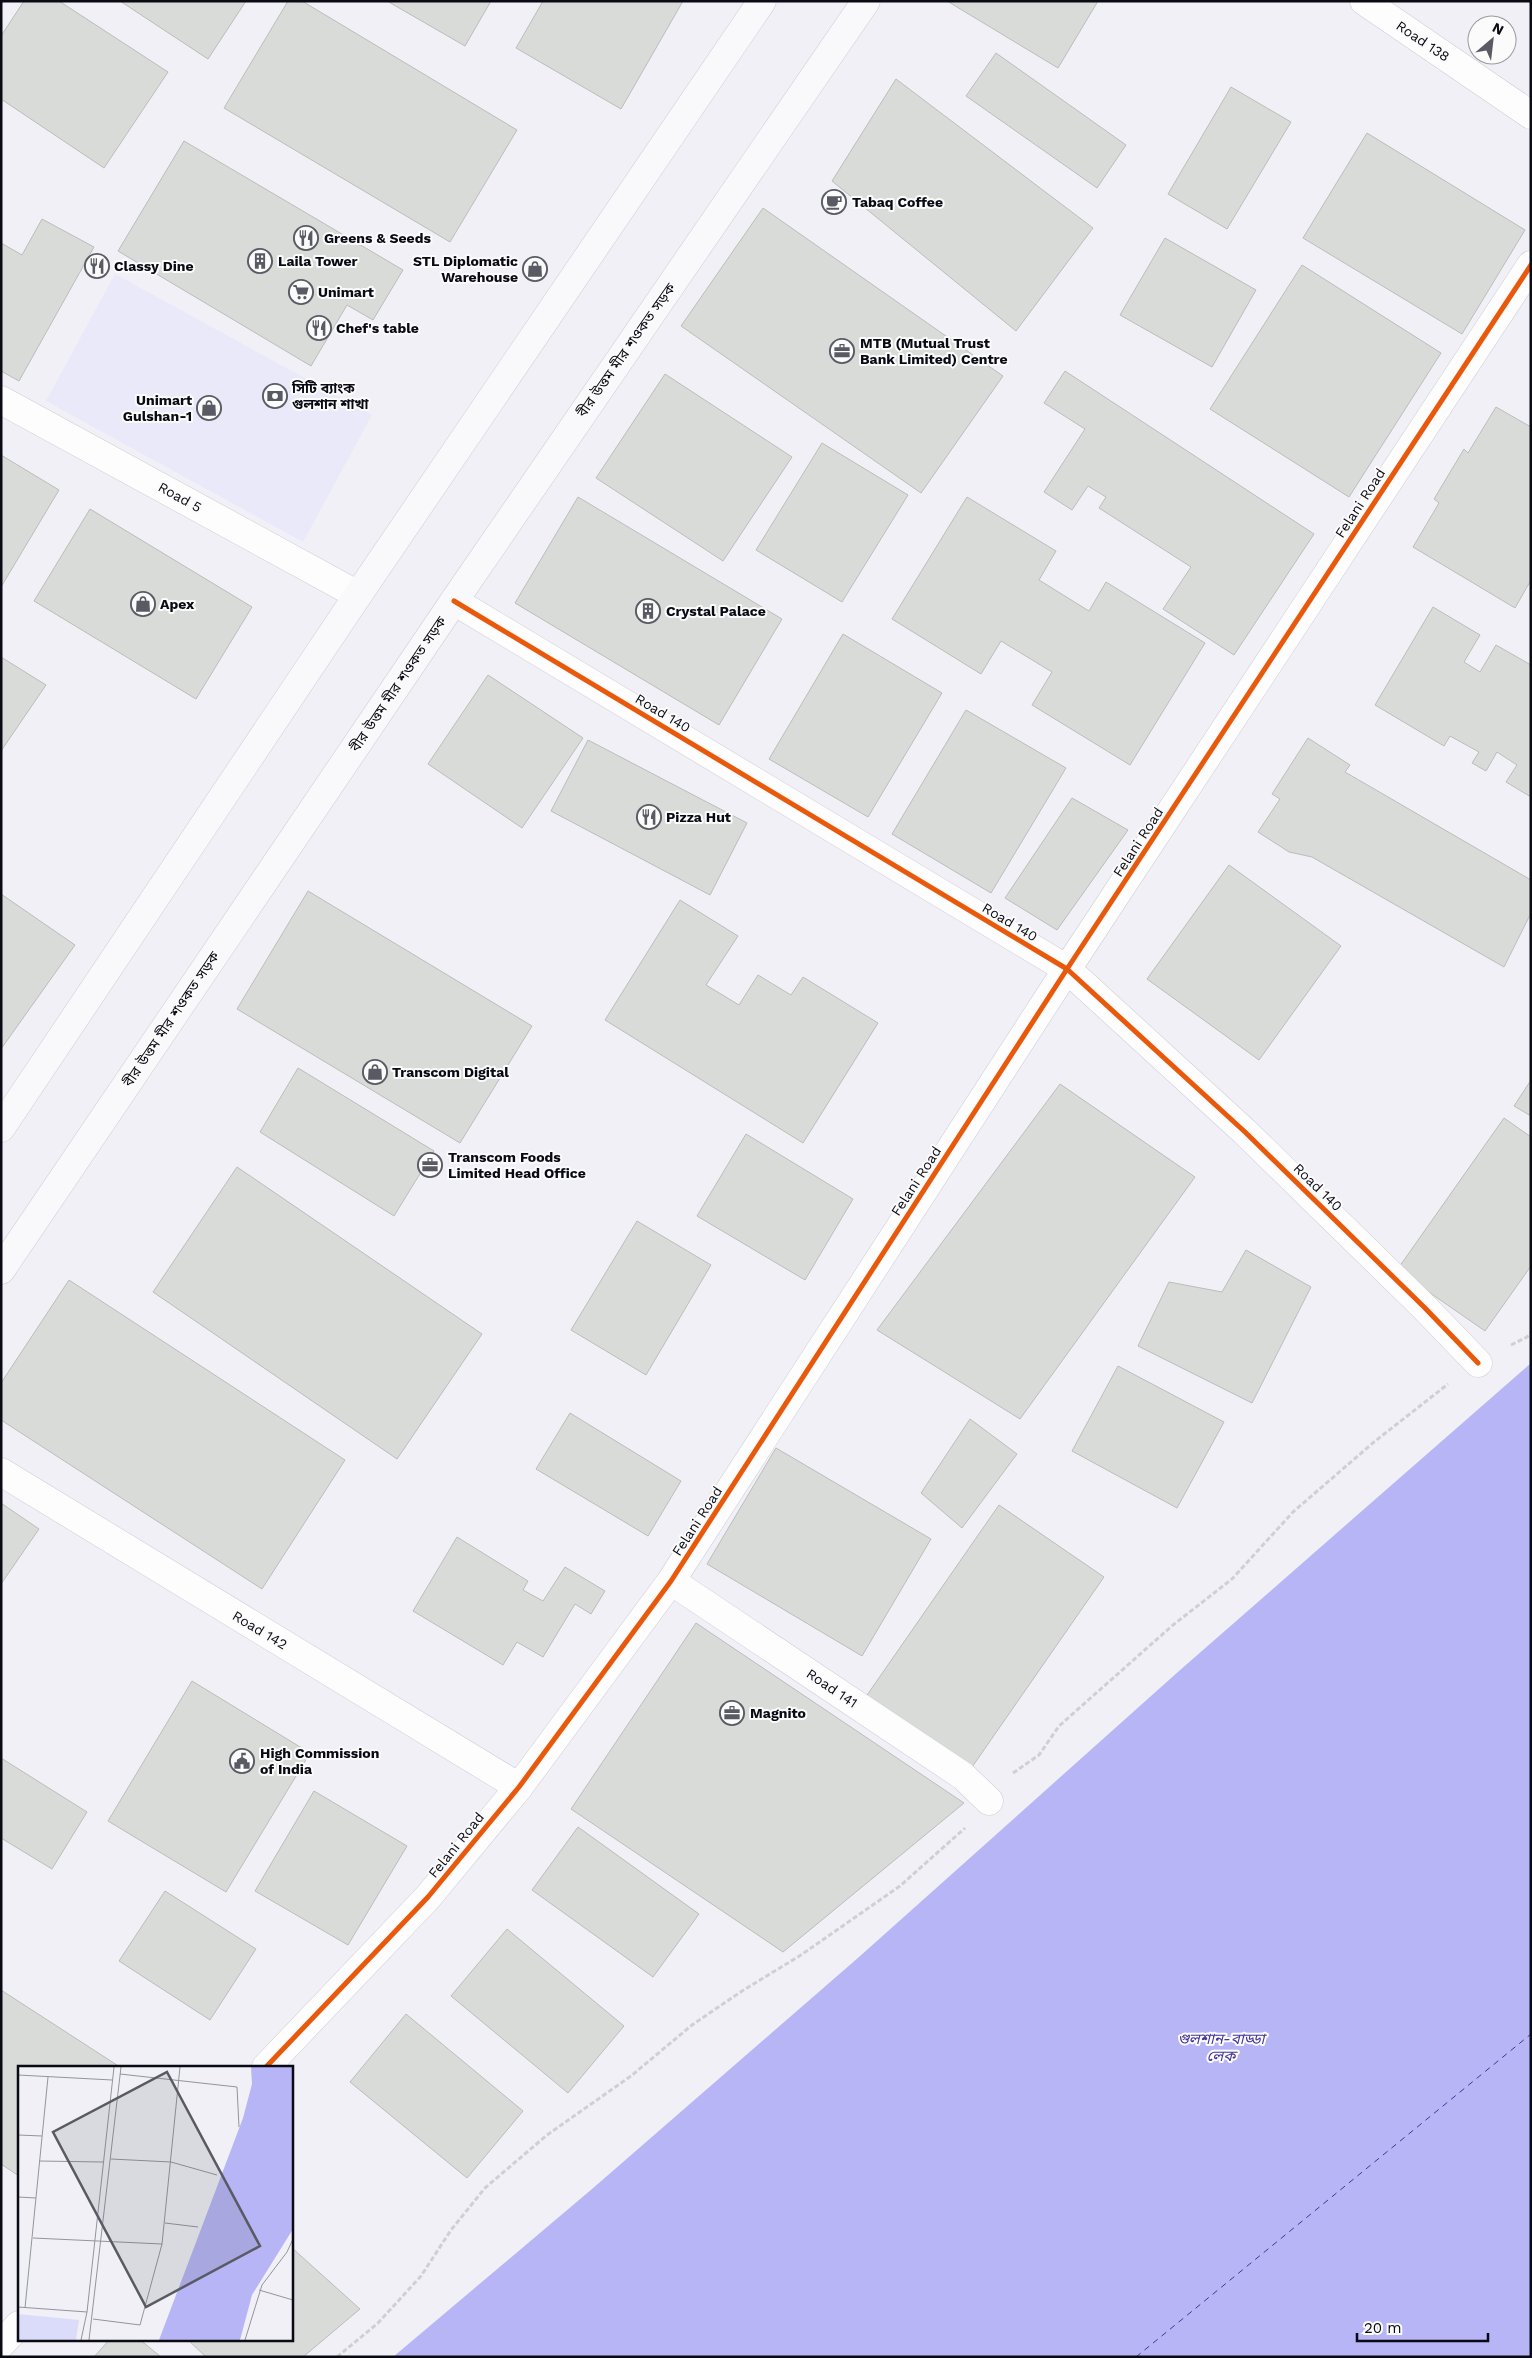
<svg xmlns="http://www.w3.org/2000/svg" width="1532" height="2358" font-family="'Work Sans','Noto Sans Bengali',sans-serif">
<style>
.built{fill:#e9e9fa}
.water{fill:#b7b5f5}
.lines{fill:none;stroke-linecap:round;stroke-linejoin:round}
.ferry{stroke:#443599;stroke-width:1;stroke-dasharray:6 5;stroke-linecap:butt}
.building{fill:#d8dbd7;stroke:#bcbdba}
.minor-casing{stroke:#cdcdd6;stroke-width:29}
.secondary-casing{stroke:#cdcdd6;stroke-width:29}
.path{stroke:#d0d0d2;stroke-width:3;stroke-dasharray:5 2.5;stroke-linecap:butt}
.minor{stroke:#fdfdfe;stroke-width:28}
.secondary{stroke:#f9f9fb;stroke-width:28}
.cycleway-casing{stroke:#fbfbfb;stroke-width:8}
.cycleway{stroke:#e8590c;stroke-width:5}
.labels{text-anchor:middle;stroke-width:4;stroke-linejoin:round;paint-order:stroke}
.street-label{font-size:14px;fill:#0a0a15;stroke:#fbfbfb}
.poi-label{font-size:14px;font-weight:bold;fill:#0a0a15;stroke:#fbfbfb;text-anchor:start}
.water-label{font-size:15px;font-style:italic;fill:#443599;stroke:#fbfbfb}
.inset-river{fill:none;stroke:#b7b5f5;stroke-width:2.5}
.inset-road{fill:none;stroke:#94949c;stroke-width:1}
.view{fill:#5a5a64;fill-opacity:0.15;stroke:#5a5a64;stroke-width:2.5}
.inset-edge{fill:none;stroke:#0a0a15;stroke-width:2.5}
</style>
<rect width="100%" height="100%" fill="#f0f0f6"/>
<path class="built" d="M 115,274 L 372,415 L 303,542 L 46,401 Z"/>
<path class="water" d="M 1531,1363 L 1531,2357 L 393,2357 L 592,2189 L 859,1957 L 1179,1671 Z"/>
<g class="lines">
<path class="ferry" d="M 1136,2357 L 1531,2034"/>
</g>
<g class="building">
<path d="M 24,1 L 59,1 L 168,72 L 104,168 L 1,99 L 1,36 Z"/>
<path d="M 120,1 L 246,1 L 208,59 Z"/>
<path d="M 288,1 L 302,1 L 517,130 L 450,242 L 224,108 Z"/>
<path d="M 387,1 L 491,1 L 465,46 Z"/>
<path d="M 543,1 L 683,1 L 621,109 L 516,48 Z"/>
<path d="M 947,1 L 1098,1 L 1058,68 Z"/>
<path d="M 996,53 L 1126,145 L 1097,188 L 966,96 Z"/>
<path d="M 896,79 L 1093,228 L 1016,331 L 832,181 Z"/>
<path d="M 1231,87 L 1291,122 L 1227,229 L 1168,194 Z"/>
<path d="M 1367,133 L 1525,230 L 1462,334 L 1303,238 Z"/>
<path d="M 184,141 L 403,270 L 373,320 L 347,305 L 311,366 L 118,251 Z"/>
<path d="M 763,208 L 1003,376 L 921,493 L 681,326 Z"/>
<path d="M 42,219 L 94,247 L 19,381 L 1,371 L 1,243 L 22,255 Z"/>
<path d="M 1165,238 L 1256,290 L 1212,367 L 1120,315 Z"/>
<path d="M 1302,265 L 1441,353 L 1349,497 L 1210,409 Z"/>
<path d="M 1065,371 L 1314,534 L 1234,655 L 1163,609 L 1191,567 L 1099,508 L 1106,497 L 1088,486 L 1072,510 L 1044,492 L 1085,429 L 1044,403 Z"/>
<path d="M 665,374 L 792,457 L 723,561 L 596,478 Z"/>
<path d="M 1496,407 L 1531,427 L 1531,580 L 1515,608 L 1413,547 L 1439,503 L 1434,499 L 1464,449 L 1468,453 Z"/>
<path d="M 822,443 L 908,495 L 842,602 L 756,550 Z"/>
<path d="M 1,455 L 59,490 L 1,587 Z"/>
<path d="M 578,497 L 782,619 L 719,725 L 515,603 Z"/>
<path d="M 967,497 L 1056,551 L 1039,580 L 1089,611 L 1106,582 L 1205,643 L 1130,765 L 1032,705 L 1052,672 L 1001,641 L 981,674 L 892,619 Z"/>
<path d="M 90,509 L 252,607 L 196,699 L 34,601 Z"/>
<path d="M 1433,607 L 1480,635 L 1464,662 L 1480,672 L 1496,645 L 1531,665 L 1531,797 L 1506,782 L 1517,765 L 1497,752 L 1486,771 L 1472,763 L 1479,752 L 1450,736 L 1444,746 L 1375,705 Z"/>
<path d="M 843,634 L 942,693 L 868,817 L 769,759 Z"/>
<path d="M 1,657 L 46,685 L 1,751 Z"/>
<path d="M 488,675 L 583,738 L 522,828 L 428,764 Z"/>
<path d="M 966,710 L 1066,768 L 991,893 L 892,834 Z"/>
<path d="M 1308,738 L 1350,765 L 1345,772 L 1531,880 L 1531,913 L 1504,967 L 1312,857 L 1289,852 L 1258,832 L 1280,799 L 1272,794 Z"/>
<path d="M 588,740 L 747,823 L 710,895 L 551,811 Z"/>
<path d="M 1072,798 L 1128,830 L 1057,930 L 1005,898 Z"/>
<path d="M 1229,865 L 1341,946 L 1259,1060 L 1147,979 Z"/>
<path d="M 308,891 L 532,1026 L 460,1143 L 237,1009 Z"/>
<path d="M 1,894 L 75,945 L 1,1049 Z"/>
<path d="M 680,900 L 738,936 L 706,985 L 739,1005 L 758,975 L 791,995 L 803,977 L 878,1023 L 803,1143 L 605,1020 Z"/>
<path d="M 298,1068 L 434,1151 L 394,1216 L 260,1132 Z"/>
<path d="M 1531,1080 L 1531,1116 L 1514,1106 Z"/>
<path d="M 1060,1084 L 1195,1177 L 1020,1419 L 877,1330 Z"/>
<path d="M 1504,1118 L 1531,1137 L 1531,1266 L 1485,1331 L 1397,1270 Z"/>
<path d="M 746,1134 L 853,1199 L 805,1280 L 697,1216 Z"/>
<path d="M 237,1167 L 482,1334 L 397,1459 L 153,1292 Z"/>
<path d="M 637,1221 L 711,1265 L 646,1375 L 571,1330 Z"/>
<path d="M 1246,1250 L 1311,1287 L 1252,1403 L 1138,1346 L 1169,1282 L 1222,1292 Z"/>
<path d="M 69,1280 L 345,1460 L 262,1589 L 1,1420 L 1,1383 Z"/>
<path d="M 1118,1366 L 1224,1422 L 1177,1508 L 1072,1451 Z"/>
<path d="M 570,1413 L 681,1481 L 648,1536 L 536,1469 Z"/>
<path d="M 970,1419 L 1017,1454 L 962,1528 L 921,1493 Z"/>
<path d="M 776,1448 L 931,1539 L 862,1656 L 707,1564 Z"/>
<path d="M 1,1503 L 39,1529 L 1,1584 Z"/>
<path d="M 999,1505 L 1104,1577 L 970,1770 L 865,1698 Z"/>
<path d="M 457,1537 L 528,1581 L 523,1590 L 543,1601 L 565,1567 L 605,1591 L 591,1614 L 575,1604 L 543,1657 L 517,1642 L 503,1665 L 413,1611 Z"/>
<path d="M 696,1623 L 964,1803 L 783,1952 L 571,1809 Z"/>
<path d="M 192,1681 L 310,1753 L 226,1892 L 108,1821 Z"/>
<path d="M 1,1758 L 87,1812 L 52,1869 L 1,1838 Z"/>
<path d="M 314,1791 L 407,1846 L 348,1945 L 255,1891 Z"/>
<path d="M 578,1827 L 699,1914 L 653,1977 L 532,1890 Z"/>
<path d="M 165,1891 L 256,1949 L 210,2020 L 119,1961 Z"/>
<path d="M 507,1929 L 624,2026 L 568,2093 L 451,1996 Z"/>
<path d="M 1,1990 L 120,2067 L 19,2067 L 19,2176 L 1,2164 Z"/>
<path d="M 406,2014 L 523,2111 L 467,2178 L 350,2082 Z"/>
<path d="M 291,2247 L 360,2309 L 303,2357 L 206,2357 L 187,2339 L 291,2339 Z"/>
<path d="M 110,2339 L 139,2339 L 161,2357 L 94,2357 Z"/>
</g>
<g class="lines">
<defs>
<g id="minor">
<path d="M 1364,1 L 1531,115"/>
<path d="M 1,400 L 358,595"/>
<path d="M 454,601 L 1067,969 L 1245,1132 L 1424,1307 L 1478,1363"/>
<path d="M 1,1472 L 519,1787"/>
<path d="M 671,1581 L 963,1776 L 989,1801"/>
<path d="M 266,2067 L 428,1897 L 519,1787 L 671,1581 L 1067,969 L 1531,265"/>
<path d="M 1,2344 L 19,2325"/>
</g>
<g id="secondary">
<path d="M 1,1128 L 358,595 L 762,1"/>
<path d="M 1,1270 L 454,601 L 866,1"/>
</g>
</defs>
<use href="#minor" class="minor-casing"/>
<use href="#secondary" class="secondary-casing"/>
<g class="path">
<path d="M 1511,1345 L 1527,1337 L 1531,1332"/>
<path d="M 1013,1773 L 1039,1755 L 1059,1726 L 1173,1625 L 1232,1579 L 1293,1512 L 1374,1442 L 1448,1384"/>
<path d="M 337,2357 L 378,2323 L 421,2276 L 451,2230 L 485,2188 L 547,2135 L 631,2076 L 692,2025 L 742,1991 L 801,1955 L 900,1886 L 965,1828"/>
</g>
<use href="#minor" class="minor"/>
<use href="#secondary" class="secondary"/>
<defs>
<g id="cycleway">
<path d="M 454,601 L 1067,969 L 1245,1132 L 1424,1307 L 1478,1363"/>
<path d="M 266,2067 L 428,1897 L 519,1787 L 671,1581 L 1067,969 L 1531,265"/>
</g>
</defs>
<use href="#cycleway" class="cycleway-casing"/>
<use href="#cycleway" class="cycleway"/>
</g>
<defs>
<symbol id="cafe-ring" viewBox="-11 -11 22 22"><circle r="9.5" fill="#fbfbfb" stroke="#5a5a64" stroke-width="1.5"/><path d="M-5.5-4.5H6V0H3Q3 3.5 0 3.5H-2.5Q-5.5 3.5-5.5 0ZM3-3.2v2h1.7v-2ZM-6 4.5H4V6H-6Z" fill="#5a5a64"/></symbol>
<symbol id="restaurant-ring" viewBox="-11 -11 22 22"><circle r="9.5" fill="#fbfbfb" stroke="#5a5a64" stroke-width="1.5"/><path d="M-5-6h1v4h1v-4h1v4h1v-4h1v5L-1.5 .5V6h-2V.5L-5-1ZM5-6V6H3V1.5H1.5Q1.5-4 5-6Z" fill="#5a5a64"/></symbol>
<symbol id="building-ring" viewBox="-11 -11 22 22"><circle r="9.5" fill="#fbfbfb" stroke="#5a5a64" stroke-width="1.5"/><path d="M-4-6H4V6H1V3H-1V6H-4ZM-2.5-4.3h1.7v1.8h-1.7ZM.8-4.3h1.7v1.8H.8ZM-2.5-1h1.7V.8h-1.7ZM.8-1h1.7V.8H.8Z" fill="#5a5a64"/></symbol>
<symbol id="shop-ring" viewBox="-11 -11 22 22"><circle r="9.5" fill="#fbfbfb" stroke="#5a5a64" stroke-width="1.5"/><path d="M-5-2.5h2.3a2.7 3.5 0 0 1 5.4 0H5L5.5 6h-11ZM-1.5-2.5h3a1.5 2.3 0 0 0-3 0Z" fill="#5a5a64"/></symbol>
<symbol id="supermarket-ring" viewBox="-11 -11 22 22"><circle r="9.5" fill="#fbfbfb" stroke="#5a5a64" stroke-width="1.5"/><path d="M-6-5.5h2.5l.6 2H6L4.5 2H-2.5L-4.4-4H-6ZM-1.5 3.2a1.3 1.3 0 1 0 .1 0ZM3 3.2a1.3 1.3 0 1 0 .1 0Z" fill="#5a5a64"/></symbol>
<symbol id="office-ring" viewBox="-11 -11 22 22"><circle r="9.5" fill="#fbfbfb" stroke="#5a5a64" stroke-width="1.5"/><path d="M-6-3h4V-5.5h4V-3h4V5H-6ZM-1-4.5V-3h2v-1.5ZM-6 0V1H6V0Z" fill="#5a5a64"/></symbol>
<symbol id="bank-ring" viewBox="-11 -11 22 22"><circle r="9.5" fill="#fbfbfb" stroke="#5a5a64" stroke-width="1.5"/><path d="M-6-4H6V4H-6ZM0-2.3a2.3 2.3 0 1 0 0 4.6a2.3 2.3 0 1 0 0-4.6Z" fill="#5a5a64"/></symbol>
<symbol id="civic-ring" viewBox="-11 -11 22 22"><circle r="9.5" fill="#fbfbfb" stroke="#5a5a64" stroke-width="1.5"/><path d="M-.6-6.5H3V-4.5H.6V-3L4-1V1h2V6H-6V1h2V-1L-.6-3ZM-1.2 2.5V6h2.4V2.5Z" fill="#5a5a64"/></symbol>
</defs>
<g fill-rule="evenodd">
<use href="#cafe-ring" x="820" y="188" width="28" height="28"/>
<use href="#restaurant-ring" x="292" y="224" width="28" height="28"/>
<use href="#building-ring" x="246" y="247" width="28" height="28"/>
<use href="#restaurant-ring" x="83" y="252" width="28" height="28"/>
<use href="#shop-ring" x="521" y="255" width="28" height="28"/>
<use href="#supermarket-ring" x="287" y="278" width="28" height="28"/>
<use href="#restaurant-ring" x="305" y="314" width="28" height="28"/>
<use href="#office-ring" x="828" y="337" width="28" height="28"/>
<use href="#bank-ring" x="261" y="382" width="28" height="28"/>
<use href="#shop-ring" x="195" y="394" width="28" height="28"/>
<use href="#shop-ring" x="129" y="590" width="28" height="28"/>
<use href="#building-ring" x="634" y="597" width="28" height="28"/>
<use href="#restaurant-ring" x="635" y="803" width="28" height="28"/>
<use href="#shop-ring" x="361" y="1058" width="28" height="28"/>
<use href="#office-ring" x="416" y="1151" width="28" height="28"/>
<use href="#office-ring" x="718" y="1699" width="28" height="28"/>
<use href="#civic-ring" x="228" y="1747" width="28" height="28"/>
</g>
<g class="labels">
<g class="street-label">
<text transform="translate(1423 41) rotate(34)" y="5">Road 138</text>
<text transform="translate(626 350) rotate(-55)" y="5">বীর উত্তম মীর শওকত সড়ক</text>
<text transform="translate(180 497) rotate(29)" y="5">Road 5</text>
<text transform="translate(1360 503) rotate(-57)" y="5">Felani Road</text>
<text transform="translate(398 684) rotate(-56)" y="5">বীর উত্তম মীর শওকত সড়ক</text>
<text transform="translate(663 713) rotate(31)" y="5">Road 140</text>
<text transform="translate(1138 842) rotate(-57)" y="5">Felani Road</text>
<text transform="translate(1010 922) rotate(31)" y="5">Road 140</text>
<text transform="translate(171 1019) rotate(-56)" y="5">বীর উত্তম মীর শওকত সড়ক</text>
<text transform="translate(916 1181) rotate(-57)" y="5">Felani Road</text>
<text transform="translate(1318 1187) rotate(44)" y="5">Road 140</text>
<text transform="translate(697 1521) rotate(-57)" y="5">Felani Road</text>
<text transform="translate(260 1630) rotate(31)" y="5">Road 142</text>
<text transform="translate(832 1688) rotate(34)" y="5">Road 141</text>
<text transform="translate(456 1845) rotate(-51)" y="5">Felani Road</text>
</g>
<g class="poi-label">
<text x="852" y="207">Tabaq Coffee</text>
<text x="324" y="243">Greens &amp; Seeds</text>
<text x="278" y="266">Laila Tower</text>
<text x="518" y="266" text-anchor="end">STL Diplomatic<tspan x="518" dy="16">Warehouse</tspan></text>
<text x="114" y="271">Classy Dine</text>
<text x="318" y="297">Unimart</text>
<text x="336" y="333">Chef's table</text>
<text x="860" y="348">MTB (Mutual Trust<tspan x="860" dy="16">Bank Limited) Centre</tspan></text>
<text x="292" y="393">সিটি ব্যাংক<tspan x="292" dy="16">গুলশান শাখা</tspan></text>
<text x="192" y="405" text-anchor="end">Unimart<tspan x="192" dy="16">Gulshan-1</tspan></text>
<text x="160" y="609">Apex</text>
<text x="666" y="616">Crystal Palace</text>
<text x="666" y="822">Pizza Hut</text>
<text x="392" y="1077">Transcom Digital</text>
<text x="448" y="1162">Transcom Foods<tspan x="448" dy="16">Limited Head Office</tspan></text>
<text x="750" y="1718">Magnito</text>
<text x="260" y="1758">High Commission<tspan x="260" dy="16">of India</tspan></text>
</g>
<g class="water-label">
<text x="1221" y="2044">গুলশান-বাড্ডা<tspan x="1221" dy="17">লেক</tspan></text>
</g>
</g>
<g transform="translate(18 2066)">
<rect width="275" height="275" fill="#f0f0f6"/>
<path d="M 0,248 L 61,254 L 58,274 L 0,274 Z" fill="#dbdcf9"/>
<path d="M 233,1 L 275,1 L 275,163 L 234,229 L 222,274 L 141,274 L 225,52 L 234,18 Z" fill="#b7b5f5"/>
<path class="inset-river" d="M 183,274 L 268,64 L 275,36"/>
<path class="inset-road" d="M 102,8 L 219,21 L 221,61M 0,9 L 94,14M 0,69 L 24,70M 93,93 L 153,96 L 199,109M 21,95 L 85,96M 0,131 L 18,132M 147,157 L 180,161M 15,172 L 144,178M 241,224 L 275,234M 0,241 L 69,246M 7,242 L 30,11M 75,253 L 122,259 L 144,178 L 162,1M 63,274 L 69,246 L 96,1M 71,274 L 103,1M 227,274 L 244,219 L 269,186 L 275,173"/>
<path class="view" d="M 149,6 L 242,180 L 128,241 L 35,66 Z"/>
<rect width="275" height="275" class="inset-edge"/>
</g>
<rect width="1532" height="2358" fill="none" stroke="#0a0a15" stroke-width="5"/>
<g transform="translate(1492 40) rotate(28)"><circle r="24" fill="#fbfbfb" stroke="#9b9b9f"/>
<path d="M0-4L9 19L0 12L-9 19Z" fill="#5a5a64"/>
<text y="-8" font-size="14" font-weight="bold" text-anchor="middle" fill="#0a0a15">N</text>
</g>
<path d="M1357 2333v8h131v-8" fill="none" stroke="#0a0a15" stroke-width="2.5"/>
<text x="1364" y="2333" font-size="15" fill="#0a0a15" stroke="#fbfbfb" stroke-width="4" paint-order="stroke">20 m</text>
</svg>
